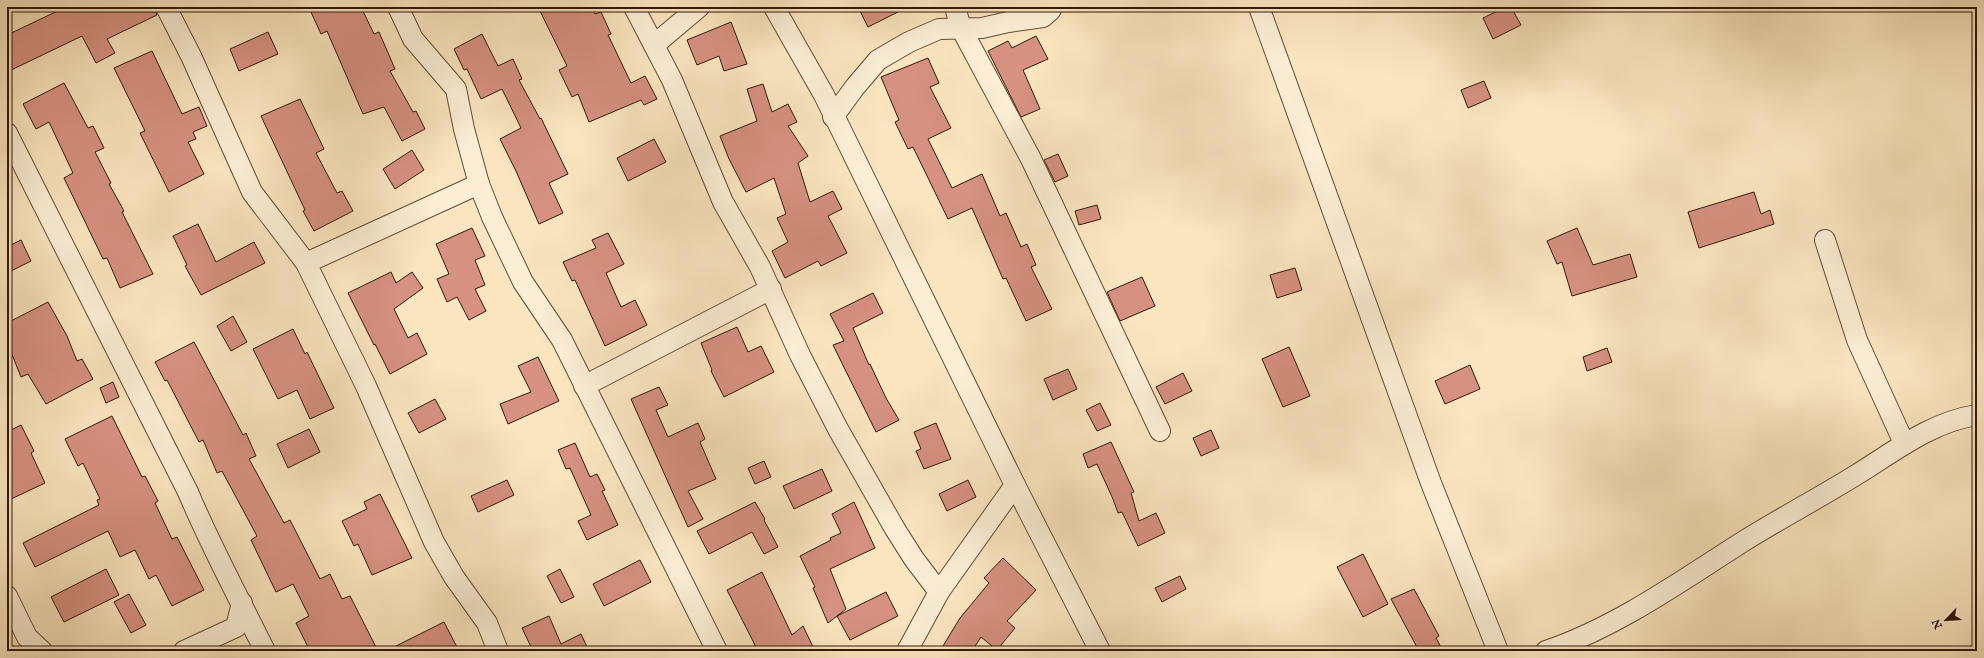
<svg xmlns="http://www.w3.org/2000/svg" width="1984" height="658" font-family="'IM FELL English',serif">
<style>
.building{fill:#d69180;stroke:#321907}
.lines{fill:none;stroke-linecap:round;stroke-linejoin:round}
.minor-casing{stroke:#644c35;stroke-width:22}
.minor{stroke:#fbeed5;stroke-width:20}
</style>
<rect width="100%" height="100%" fill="#f9e5bf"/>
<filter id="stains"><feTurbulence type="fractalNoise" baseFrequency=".005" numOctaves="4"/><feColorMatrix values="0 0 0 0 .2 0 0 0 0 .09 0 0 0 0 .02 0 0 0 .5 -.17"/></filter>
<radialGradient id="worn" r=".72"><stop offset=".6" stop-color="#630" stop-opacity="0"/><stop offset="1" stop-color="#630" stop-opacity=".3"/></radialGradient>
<g class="building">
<path d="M 66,7 L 155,7 L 157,15 L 107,39 L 115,53 L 96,63 L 82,36 L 7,72 L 7,35 Z"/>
<path d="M 320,7 L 361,7 L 374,34 L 379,32 L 395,69 L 390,71 L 413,112 L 416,111 L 425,129 L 402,141 L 384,107 L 363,114 L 327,31 L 321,34 L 311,12 Z"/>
<path d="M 538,7 L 591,7 L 595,14 L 601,12 L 611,34 L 608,35 L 631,83 L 645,76 L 657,99 L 644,105 L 641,100 L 589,122 L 578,94 L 572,97 L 559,70 L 567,66 Z"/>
<path d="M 858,7 L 908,7 L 868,27 Z"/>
<path d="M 1506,7 L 1511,7 L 1521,25 L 1493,39 L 1483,18 Z"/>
<path d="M 731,22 L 747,64 L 724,71 L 719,56 L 697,65 L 687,40 Z"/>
<path d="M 268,32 L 278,54 L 239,71 L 230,49 Z"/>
<path d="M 482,34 L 498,66 L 513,59 L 522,79 L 519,80 L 540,119 L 541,118 L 568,174 L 549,183 L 563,213 L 539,224 L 516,171 L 500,139 L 521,128 L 502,89 L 481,99 L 467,69 L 464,70 L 454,49 Z"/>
<path d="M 1036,36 L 1048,59 L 1023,70 L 1040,109 L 1021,117 L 988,51 L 1008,41 L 1012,48 Z"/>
<path d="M 152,51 L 182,114 L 199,107 L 207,126 L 193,132 L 196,139 L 188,142 L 204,174 L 169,192 L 140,133 L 145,131 L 114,68 Z"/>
<path d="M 928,58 L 939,83 L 930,87 L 951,128 L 928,139 L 952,188 L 982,174 L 1000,216 L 1006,213 L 1021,247 L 1027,244 L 1036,265 L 1031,267 L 1052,309 L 1026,321 L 1006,278 L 1003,279 L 972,208 L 948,219 L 913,147 L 908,149 L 895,122 L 899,120 L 881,77 Z"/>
<path d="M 1484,81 L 1491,98 L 1468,108 L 1461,90 Z"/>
<path d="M 64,83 L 88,128 L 93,126 L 104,148 L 95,152 L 111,183 L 109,184 L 124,211 L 122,212 L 153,274 L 120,288 L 107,258 L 103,259 L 64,178 L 73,173 L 49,122 L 36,129 L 23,104 Z"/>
<path d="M 763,84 L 772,112 L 788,104 L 797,122 L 788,126 L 808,156 L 798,163 L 810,202 L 833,191 L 842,209 L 828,216 L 847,253 L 821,266 L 818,261 L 785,278 L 772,251 L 788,242 L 777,218 L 786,214 L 774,178 L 746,192 L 729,159 L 720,136 L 757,121 L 747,89 Z"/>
<path d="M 300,99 L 324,149 L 316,153 L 337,193 L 342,191 L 353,211 L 314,231 L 303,211 L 305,210 L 261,116 Z"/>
<path d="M 654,139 L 666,162 L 628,181 L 617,158 Z"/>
<path d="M 412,150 L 424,170 L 395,189 L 383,169 Z"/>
<path d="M 1058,154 L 1068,176 L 1055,182 L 1044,160 Z"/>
<path d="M 1754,192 L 1761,214 L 1770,210 L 1774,224 L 1699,248 L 1688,212 Z"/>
<path d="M 1097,205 L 1101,219 L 1079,225 L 1075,211 Z"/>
<path d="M 198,224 L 216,262 L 254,242 L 265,263 L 201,295 L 185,266 L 187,265 L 173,236 Z"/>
<path d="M 472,228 L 485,256 L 475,260 L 485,285 L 475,289 L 486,311 L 469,320 L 457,297 L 447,302 L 437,279 L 449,274 L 436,244 Z"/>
<path d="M 1577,228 L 1593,265 L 1630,254 L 1637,277 L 1572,296 L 1562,262 L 1557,264 L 1547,241 Z"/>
<path d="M 608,233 L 624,264 L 606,273 L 621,307 L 635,300 L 647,325 L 605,346 L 575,280 L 572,281 L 563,262 L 596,248 L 592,240 Z"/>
<path d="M 21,240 L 31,261 L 7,273 L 7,247 Z"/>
<path d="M 1295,268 L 1302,290 L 1277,298 L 1270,275 Z"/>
<path d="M 391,272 L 396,283 L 412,272 L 423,288 L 394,309 L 408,338 L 417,333 L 427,354 L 390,374 L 375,344 L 374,345 L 348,293 Z"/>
<path d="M 1142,277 L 1155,306 L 1120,321 L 1107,292 Z"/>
<path d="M 873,293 L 883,313 L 853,328 L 869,365 L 870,364 L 886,398 L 899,420 L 876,432 L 833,345 L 844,341 L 830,314 Z"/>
<path d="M 48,302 L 67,336 L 77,361 L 82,359 L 93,379 L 46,404 L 28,374 L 21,377 L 7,342 L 7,323 Z"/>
<path d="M 233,316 L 247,342 L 231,351 L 217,326 Z"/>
<path d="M 737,327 L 748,352 L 761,346 L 774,372 L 724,397 L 711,371 L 712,370 L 701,343 Z"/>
<path d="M 293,329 L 305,354 L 307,352 L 334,408 L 310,419 L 297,390 L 278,399 L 253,349 Z"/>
<path d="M 194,342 L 243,435 L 246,433 L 256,456 L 249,459 L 284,523 L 290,520 L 320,579 L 330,574 L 342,599 L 350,596 L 378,651 L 310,651 L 296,623 L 309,616 L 293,584 L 276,592 L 251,540 L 257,536 L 222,471 L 217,473 L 203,440 L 199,442 L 167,380 L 165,381 L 155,362 Z"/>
<path d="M 1289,347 L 1310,396 L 1283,407 L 1262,359 Z"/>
<path d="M 1607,348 L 1612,362 L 1587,371 L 1583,357 Z"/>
<path d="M 538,357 L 559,401 L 508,424 L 500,404 L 531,392 L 518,366 Z"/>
<path d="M 1470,365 L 1480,389 L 1445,404 L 1435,381 Z"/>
<path d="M 1068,369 L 1077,389 L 1053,400 L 1044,379 Z"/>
<path d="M 1183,373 L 1192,391 L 1165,404 L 1156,387 Z"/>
<path d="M 113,382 L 119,397 L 106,403 L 100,388 Z"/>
<path d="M 659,387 L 668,405 L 656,410 L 668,437 L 698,423 L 705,439 L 700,442 L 716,479 L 688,491 L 703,519 L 688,527 L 631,399 Z"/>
<path d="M 435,399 L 446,419 L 419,433 L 408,413 Z"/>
<path d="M 1100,403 L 1111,425 L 1097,431 L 1086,410 Z"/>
<path d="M 112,416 L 142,477 L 145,476 L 158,501 L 155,503 L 172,539 L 177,537 L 204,590 L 172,606 L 156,575 L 149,579 L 135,550 L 120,557 L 108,531 L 35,567 L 23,543 L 99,505 L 97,500 L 100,499 L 83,463 L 78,466 L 65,439 Z"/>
<path d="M 936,423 L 951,459 L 924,469 L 916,451 L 921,449 L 914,432 Z"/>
<path d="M 21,425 L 34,451 L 31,453 L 45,483 L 7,501 L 7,432 Z"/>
<path d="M 309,429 L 320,452 L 288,468 L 277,444 Z"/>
<path d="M 1211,430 L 1219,448 L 1201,456 L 1193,438 Z"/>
<path d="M 1111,442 L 1134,492 L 1131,493 L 1139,521 L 1156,513 L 1165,533 L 1138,546 L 1122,512 L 1118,513 L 1113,499 L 1097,464 L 1088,468 L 1083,454 Z"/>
<path d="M 575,443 L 590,477 L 597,474 L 605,490 L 602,491 L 618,525 L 587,540 L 578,521 L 591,515 L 570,468 L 566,469 L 558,450 Z"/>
<path d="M 764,461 L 771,477 L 755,484 L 748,468 Z"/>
<path d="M 822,469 L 832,491 L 794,509 L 783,486 Z"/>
<path d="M 507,480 L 514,495 L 478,512 L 471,496 Z"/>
<path d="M 968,480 L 976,497 L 947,511 L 939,494 Z"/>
<path d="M 380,494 L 412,558 L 372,575 L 358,544 L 354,546 L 342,521 L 367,509 L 364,502 Z"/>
<path d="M 755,502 L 765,519 L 764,520 L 778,547 L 764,554 L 752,532 L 709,554 L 697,531 Z"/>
<path d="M 854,502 L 875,548 L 830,569 L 846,609 L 828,623 L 813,588 L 815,587 L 800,556 L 831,540 L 830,538 L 841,533 L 832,514 Z"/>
<path d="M 1363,554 L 1388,604 L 1363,617 L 1337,567 Z"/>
<path d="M 1003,558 L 1036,590 L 1007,621 L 1015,628 L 997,650 L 981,637 L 972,651 L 940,651 L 960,618 L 989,583 L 984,578 Z"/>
<path d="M 640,560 L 651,582 L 604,606 L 593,584 Z"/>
<path d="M 106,569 L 119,595 L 64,622 L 51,597 Z"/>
<path d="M 560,569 L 574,597 L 561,603 L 547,576 Z"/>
<path d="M 762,572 L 792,635 L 803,626 L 815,651 L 758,651 L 727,590 Z"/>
<path d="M 1180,576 L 1186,589 L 1162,602 L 1155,588 Z"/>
<path d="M 1414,589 L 1439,636 L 1436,638 L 1443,651 L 1419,651 L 1391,599 Z"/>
<path d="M 886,592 L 898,616 L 850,640 L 837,616 Z"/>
<path d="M 129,594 L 146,625 L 131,633 L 114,602 Z"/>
<path d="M 549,616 L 561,644 L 581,634 L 589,651 L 533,651 L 522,628 Z"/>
<path d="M 444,622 L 459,651 L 386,651 Z"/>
</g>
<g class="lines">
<defs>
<g id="minor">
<path d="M 166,7 L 191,56 L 252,192 L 306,263 L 366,386 L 434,542 L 454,577 L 487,623 L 498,651"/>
<path d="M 398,7 L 413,39 L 456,89 L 464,129 L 479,184 L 492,217 L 523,282 L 562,340 L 717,651"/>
<path d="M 634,7 L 672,80 L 723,202 L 760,267 L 800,355 L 838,429 L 895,529 L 914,559 L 939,592"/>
<path d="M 774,7 L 824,95 L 1015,485 L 1100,651"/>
<path d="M 955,7 L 961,28 L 1031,159 L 1160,431"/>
<path d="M 1259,7 L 1431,483 L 1498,651"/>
<path d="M 654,45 L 699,7"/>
<path d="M 833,117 L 855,87 L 878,60 L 909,42 L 939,29 L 982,28 L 1008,22 L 1043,17 L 1050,11 L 1052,7"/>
<path d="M 7,133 L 188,492 C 211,547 239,598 265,651"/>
<path d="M 1825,240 L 1857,340 L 1904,443"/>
<path d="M 306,263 L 479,184"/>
<path d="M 584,386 L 771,289"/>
<path d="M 7,596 L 27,637 L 42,651"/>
<path d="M 184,651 L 236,627 L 242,603"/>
<path d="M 907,651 L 939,592 L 1015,485"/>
<path d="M 1546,651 C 1617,627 1681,581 1744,541 C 1781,518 1819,498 1856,475 C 1895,451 1931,422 1977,415"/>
</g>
</defs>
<use href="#minor" class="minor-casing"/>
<use href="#minor" class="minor"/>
</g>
<rect width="1984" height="658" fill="none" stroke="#f9e5bf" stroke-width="24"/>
<rect x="8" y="8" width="1968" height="642" fill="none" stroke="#321907" stroke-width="2"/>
<rect x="12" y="12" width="1960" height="634" fill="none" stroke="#321907"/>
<g transform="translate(1946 620) rotate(245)" stroke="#fbeed5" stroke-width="3" paint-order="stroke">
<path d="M0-3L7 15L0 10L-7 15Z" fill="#321907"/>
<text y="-6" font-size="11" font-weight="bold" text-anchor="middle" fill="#321907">N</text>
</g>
<rect width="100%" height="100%" filter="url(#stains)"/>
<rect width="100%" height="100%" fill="url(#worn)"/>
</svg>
